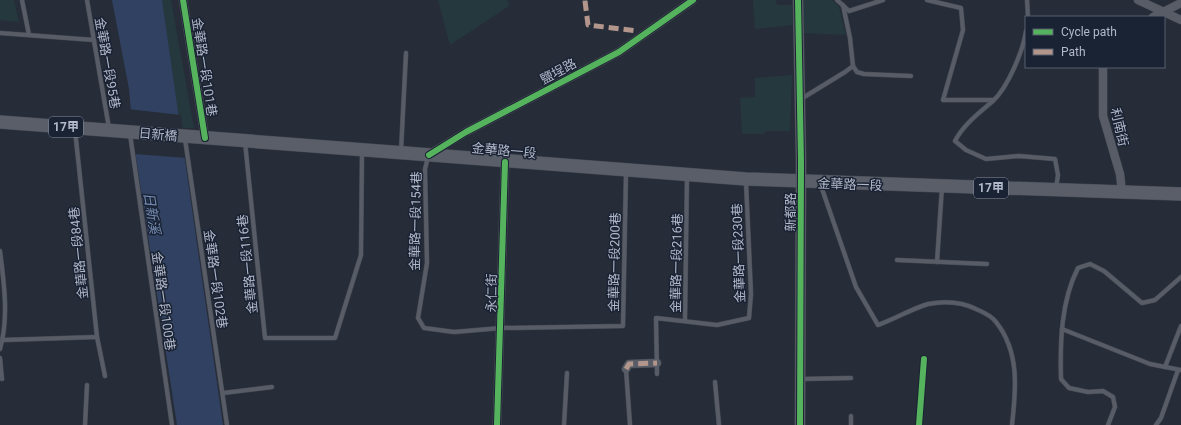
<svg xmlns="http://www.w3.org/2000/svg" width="1181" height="425" font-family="Roboto,'Noto Sans TC',sans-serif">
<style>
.green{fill:#24383e}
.water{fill:#304161}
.pier{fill:#272d38}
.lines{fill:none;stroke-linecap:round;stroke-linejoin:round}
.service-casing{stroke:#444851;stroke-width:5}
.minor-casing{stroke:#444851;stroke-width:9}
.tertiary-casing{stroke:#444851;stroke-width:11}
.primary-casing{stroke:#454a54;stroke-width:14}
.service{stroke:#585c66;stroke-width:4}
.minor{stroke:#585c66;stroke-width:8}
.tertiary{stroke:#585c66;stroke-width:10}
.primary{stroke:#5a5e68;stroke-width:13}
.quiet{stroke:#b2968c;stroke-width:5;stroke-dasharray:10 5;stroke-linecap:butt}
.cycleway-casing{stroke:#1a2333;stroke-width:8}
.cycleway{stroke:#56b35d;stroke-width:6}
.labels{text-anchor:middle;stroke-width:3;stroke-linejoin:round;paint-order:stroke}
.shield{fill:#1a2333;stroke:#848b9d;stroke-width:1}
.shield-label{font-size:12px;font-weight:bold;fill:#b1b8ca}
.street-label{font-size:13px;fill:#b1b8ca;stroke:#1a2333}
.water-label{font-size:14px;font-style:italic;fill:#758cb4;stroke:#1a2333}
</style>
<rect width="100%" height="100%" fill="#272d38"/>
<g class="green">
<path d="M 0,0 L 14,0 L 19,22 L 0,20 Z"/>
<path d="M 161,0 L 171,0 L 194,128 L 180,128 Z"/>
<path d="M 438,0 L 508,0 L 509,6 L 450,45 Z"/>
<path d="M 753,0 L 776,0 L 777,5 L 792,5 L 793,25 L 755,29 Z"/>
<path d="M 802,0 L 832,0 L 839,7 L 846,35 L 802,33 Z"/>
<path d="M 792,75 L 790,131 L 765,131 L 764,134 L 742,134 L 740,98 L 755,97 L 755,78 Z"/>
</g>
<path class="water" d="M 112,0 L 162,0 L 223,425 L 177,425 L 134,144 L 129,89 Z"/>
<path class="pier" d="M 128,109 L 181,115 L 187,158 L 134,154 Z"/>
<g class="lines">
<defs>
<g id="service">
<path d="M 22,0 L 29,35"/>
<path d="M 87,0 L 109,128"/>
<path d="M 837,0 L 849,11 L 883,0"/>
<path d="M 927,0 L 961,8 L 963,30 L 943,100 L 993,100"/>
<path d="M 1027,0 L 1028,17"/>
<path d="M 585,1 L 585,0"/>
<path d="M 843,5 L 850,38 L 853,66"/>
<path d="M 1026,31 C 1023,51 1008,87 993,101 C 980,112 963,125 955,141 L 966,150 L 986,159 L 1019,156 L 1055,159 L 1058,175 L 1056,188"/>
<path d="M 0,33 L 94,40"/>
<path d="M 801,99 L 845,72 L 853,66 L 857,72 L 864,74 L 911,76"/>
<path d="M 75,130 L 97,337 L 105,376"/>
<path d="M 130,134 L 172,425"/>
<path d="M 185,139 L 227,425"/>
<path d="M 245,142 L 265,338 L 335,338 L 361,255 L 362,151"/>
<path d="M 401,151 L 406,53"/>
<path d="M 428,157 L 425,169 L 427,263 L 418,318 L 424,328 L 454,332 L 501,328 L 623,326 L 626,173"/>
<path d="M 820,183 L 856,287 L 878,325 C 895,319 911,309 928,304 C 944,301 962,302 976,309 C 983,312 992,316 996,322 C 1020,352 1016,390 1012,425"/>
<path d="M 0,251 C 4,283 9,318 0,349"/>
<path d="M 897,260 L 987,264"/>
<path d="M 937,262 L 942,187"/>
<path d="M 685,320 L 687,176"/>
<path d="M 1062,329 L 1150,364 L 1181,370"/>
<path d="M 3,340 L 97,337"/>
<path d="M 0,358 L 2,379"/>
<path d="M 1165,367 L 1181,326"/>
<path d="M 626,369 L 630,425"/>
<path d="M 657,374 L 656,318 L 717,325 L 749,318 L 751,294 L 746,182"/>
<path d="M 801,379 L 851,378"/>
<path d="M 715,382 L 719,425"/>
<path d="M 223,393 L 272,387"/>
<path d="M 85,425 L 87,385"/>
<path d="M 564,425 L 567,373"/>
<path d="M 851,425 L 851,416"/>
<path d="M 1108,425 L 1115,407 L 1113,397 L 1103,391 L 1088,392 L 1069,388 L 1061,379 C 1060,342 1061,301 1078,268 L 1090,264 L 1104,271 L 1142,303 L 1155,300 L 1181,277"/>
<path d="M 1156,425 L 1161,418 L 1178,370"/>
</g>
<g id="minor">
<path d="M 183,0 L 205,138"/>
<path d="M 1138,0 L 1181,20"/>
<path d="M 1153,17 L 1181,3"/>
<path d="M 1103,67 L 1103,116 L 1120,174 L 1122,192"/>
<path d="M 430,154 L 466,132 L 619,52 L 693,0"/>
<path d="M 626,369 L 629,364 L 657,363"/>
<path d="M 497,425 L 505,162"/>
</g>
<path id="tertiary" d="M 798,0 L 801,161 L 800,425"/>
<path id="primary" d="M 0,122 L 746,179 L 1181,194"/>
</defs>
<use href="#service" class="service-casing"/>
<use href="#minor" class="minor-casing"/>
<use href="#tertiary" class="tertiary-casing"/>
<use href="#primary" class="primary-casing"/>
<use href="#service" class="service"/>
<use href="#minor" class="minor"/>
<use href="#tertiary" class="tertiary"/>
<use href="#primary" class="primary"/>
<g class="quiet">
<path d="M 585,1 L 588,25 L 638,31"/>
<path d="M 626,369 L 629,364 L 657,363"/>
</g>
<defs>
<g id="cycleway">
<path d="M 183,0 L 205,138"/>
<path d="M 798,0 L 801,161 L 800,425"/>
<path d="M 429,155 L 466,132 L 619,52 L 693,0"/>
<path d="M 497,425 L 505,162"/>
<path d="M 919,425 L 924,359"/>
</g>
</defs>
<use href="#cycleway" class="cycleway-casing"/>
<use href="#cycleway" class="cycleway"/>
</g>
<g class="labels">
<g class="shield">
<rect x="49" y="117" width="34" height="20" rx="3"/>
<rect x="974" y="178" width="34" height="20" rx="3"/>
</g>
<g class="shield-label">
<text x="66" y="131">17甲</text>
<text x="991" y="192">17甲</text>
</g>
<g class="street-label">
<text transform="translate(108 63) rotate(80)" y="5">金華路一段95巷</text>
<text transform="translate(205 67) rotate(81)" y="5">金華路一段101巷</text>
<text transform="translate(558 71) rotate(-28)" y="5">鹽埕路</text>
<text transform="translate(1120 127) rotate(77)" y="5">利南街</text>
<text transform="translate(158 134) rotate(5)" y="5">日新橋</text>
<text transform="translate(504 150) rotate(5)" y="5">金華路一段</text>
<text transform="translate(850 184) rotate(2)" y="5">金華路一段</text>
<text transform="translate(790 212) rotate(-90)" y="5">新都路</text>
<text transform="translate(415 221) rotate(-89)" y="5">金華路一段154巷</text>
<text transform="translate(78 253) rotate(-96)" y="5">金華路一段84巷</text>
<text transform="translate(738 253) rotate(-92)" y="5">金華路一段230巷</text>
<text transform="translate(614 262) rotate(-89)" y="5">金華路一段200巷</text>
<text transform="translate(676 263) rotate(-89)" y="5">金華路一段216巷</text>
<text transform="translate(247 264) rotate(-96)" y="5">金華路一段116巷</text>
<text transform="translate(216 279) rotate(82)" y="5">金華路一段102巷</text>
<text transform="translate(491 293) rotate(-89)" y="5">永仁街</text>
<text transform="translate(164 301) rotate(82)" y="5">金華路一段100巷</text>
</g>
<g class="water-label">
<text transform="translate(152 213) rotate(81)" y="5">日新溪</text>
</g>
</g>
<rect x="1025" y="16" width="140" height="52" fill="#1a2333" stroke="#565f6f"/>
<rect x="1033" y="29" width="20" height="6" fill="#56b35d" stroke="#565f6f"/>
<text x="1061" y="36" font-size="12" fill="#b1b8ca">Cycle path</text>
<rect x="1033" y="49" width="20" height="6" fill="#b2968c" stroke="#565f6f"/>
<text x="1061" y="56" font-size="12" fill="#b1b8ca">Path</text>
</svg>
